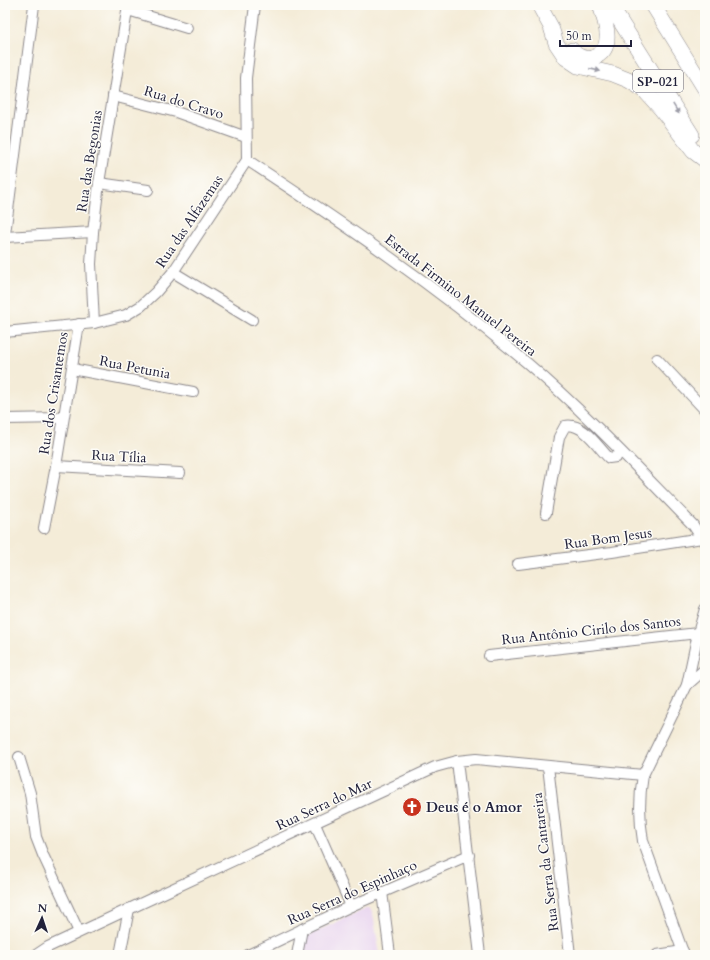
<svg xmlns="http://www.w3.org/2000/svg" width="710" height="960" font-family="Cardo,serif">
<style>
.built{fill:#e7d2ef}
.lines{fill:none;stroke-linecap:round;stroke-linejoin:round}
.minor-casing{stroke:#8b878a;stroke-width:12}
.highway-casing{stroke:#8b878a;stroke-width:16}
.minor{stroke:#fff;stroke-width:10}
.highway{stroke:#fff;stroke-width:15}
.oneway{fill:#9c9ca7}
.labels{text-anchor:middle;stroke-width:3;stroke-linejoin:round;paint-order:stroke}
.shield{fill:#fdfcf7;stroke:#646373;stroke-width:1}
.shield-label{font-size:13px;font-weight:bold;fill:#22223b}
.street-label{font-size:14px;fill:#22223b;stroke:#fdfcf7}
.poi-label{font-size:14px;font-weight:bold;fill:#22223b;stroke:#fdfcf7;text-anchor:start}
</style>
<rect width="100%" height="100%" fill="#fdfcf7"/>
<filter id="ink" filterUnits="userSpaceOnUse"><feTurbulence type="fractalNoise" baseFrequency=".025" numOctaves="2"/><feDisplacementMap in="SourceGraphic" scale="8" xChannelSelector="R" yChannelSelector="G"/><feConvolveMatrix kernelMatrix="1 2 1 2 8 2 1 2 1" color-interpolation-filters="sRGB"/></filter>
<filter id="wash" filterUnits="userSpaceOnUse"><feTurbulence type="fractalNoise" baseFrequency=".012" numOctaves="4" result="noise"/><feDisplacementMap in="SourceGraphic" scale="16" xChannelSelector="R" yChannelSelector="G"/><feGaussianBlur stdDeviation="0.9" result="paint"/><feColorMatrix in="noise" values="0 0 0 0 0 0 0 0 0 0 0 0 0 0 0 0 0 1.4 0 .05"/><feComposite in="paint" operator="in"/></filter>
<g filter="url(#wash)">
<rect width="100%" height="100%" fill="#f4ecd8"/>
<path class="built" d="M 364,909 L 370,909 L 373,914 L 380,955 L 302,955 L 305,937 Z"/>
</g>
<g filter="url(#ink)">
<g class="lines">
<defs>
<g id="minor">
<path d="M 128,10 L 187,28"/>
<path d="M 113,96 L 176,112 L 246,137"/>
<path d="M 247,160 C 343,223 438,288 526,362 C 585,412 639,470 693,525 L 705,543"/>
<path d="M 99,183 L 148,190"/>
<path d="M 5,234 L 34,5"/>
<path d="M 5,237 L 93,232"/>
<path d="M 173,272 L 252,320"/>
<path d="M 94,323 L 91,264 L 93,232 L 99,183 L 128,5"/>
<path d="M 5,332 L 94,323 L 126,315 L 141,306 L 156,292 L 173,272 L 247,160 L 246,78 L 255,5"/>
<path d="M 657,359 L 705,410"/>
<path d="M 72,369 L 193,392"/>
<path d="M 5,419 L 63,418"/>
<path d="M 56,466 L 180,473"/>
<path d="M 546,513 L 559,437 L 565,426 C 583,422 597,446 609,458 L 616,457 L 621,452"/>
<path d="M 44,528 L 56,466 L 79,324"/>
<path d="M 518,564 L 612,552 L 702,538"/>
<path d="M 489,656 L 698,633"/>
<path d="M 687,685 L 698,633 L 705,609"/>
<path d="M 19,757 L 30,793 L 36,837 L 43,855 L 79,932"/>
<path d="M 457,761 L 480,955"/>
<path d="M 548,766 L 570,955"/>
<path d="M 315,824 L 351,906"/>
<path d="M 382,892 L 390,955"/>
<path d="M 36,955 L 48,947 L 129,909 L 435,767 L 457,761 L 476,759 L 643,775"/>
<path d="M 120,955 L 129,909"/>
<path d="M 248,955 L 351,906 L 469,855"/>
<path d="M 297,955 L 302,929"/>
<path d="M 657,955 L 683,951"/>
<path d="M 684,955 L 643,841 C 639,818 639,797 643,775 L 687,685 L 705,669"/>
</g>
<g id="highway">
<path d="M 539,5 L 551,27 L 556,43 L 566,58 L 578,66 L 613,74 L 628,80 L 644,90 L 661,109 L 693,151 L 705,160"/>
<path d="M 610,5 L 692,135"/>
<path d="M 653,5 L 705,89"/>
<path d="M 572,50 C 577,56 582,59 591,58 C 616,53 606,22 600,5"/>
</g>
</defs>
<use href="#minor" class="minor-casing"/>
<use href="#highway" class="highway-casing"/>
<use href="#minor" class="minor"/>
<use href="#highway" class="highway"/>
</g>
<defs><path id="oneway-solid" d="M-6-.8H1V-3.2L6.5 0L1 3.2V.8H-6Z"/></defs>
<g class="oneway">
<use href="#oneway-solid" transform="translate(595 70) rotate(13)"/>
<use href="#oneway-solid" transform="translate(676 109) rotate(58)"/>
</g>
</g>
<defs>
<symbol id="church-disc" viewBox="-11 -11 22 22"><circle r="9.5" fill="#c8321e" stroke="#fdfcf7"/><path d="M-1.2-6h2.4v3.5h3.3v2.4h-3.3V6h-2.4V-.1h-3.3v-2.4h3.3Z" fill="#fff"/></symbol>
</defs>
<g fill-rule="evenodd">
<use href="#church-disc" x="401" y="796" width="22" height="22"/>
</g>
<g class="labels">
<rect class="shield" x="633" y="70" width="50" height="22" rx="3"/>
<g class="shield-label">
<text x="658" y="86">SP-021</text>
</g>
<g class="street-label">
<text transform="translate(184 102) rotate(17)" y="5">Rua do Cravo</text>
<text transform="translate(89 161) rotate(-81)" y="5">Rua das Begonias</text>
<text transform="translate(189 221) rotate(-56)" y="5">Rua das Alfazemas</text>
<text transform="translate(461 295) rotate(38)" y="5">Estrada Firmino Manuel Pereira</text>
<text transform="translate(135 367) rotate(11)" y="5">Rua Petunia</text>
<text transform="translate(53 393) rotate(-81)" y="5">Rua dos Crisantemos</text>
<text transform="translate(119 456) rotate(3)" y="5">Rua Tília</text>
<text transform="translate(608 538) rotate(-8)" y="5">Rua Bom Jesus</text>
<text transform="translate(591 630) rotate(-6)" y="5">Rua Antônio Cirilo dos Santos</text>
<text transform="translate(324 804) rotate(-25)" y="5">Rua Serra do Mar</text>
<text transform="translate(545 862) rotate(-97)" y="5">Rua Serra da Cantareira</text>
<text transform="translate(352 892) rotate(-24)" y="5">Rua Serra do Espinhaço</text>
</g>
<g class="poi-label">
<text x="426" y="812">Deus é o Amor</text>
</g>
</g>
<rect width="710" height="960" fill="none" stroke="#fdfcf7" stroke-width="20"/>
<g transform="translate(42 918) rotate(3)" stroke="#fdfcf7" stroke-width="3" paint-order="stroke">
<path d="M0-3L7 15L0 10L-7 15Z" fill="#22223b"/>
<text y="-6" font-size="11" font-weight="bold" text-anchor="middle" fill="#22223b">N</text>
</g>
<path d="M560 40v6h71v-6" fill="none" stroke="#22223b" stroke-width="2"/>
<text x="566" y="40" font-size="12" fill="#22223b" stroke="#fdfcf7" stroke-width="3" paint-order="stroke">50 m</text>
</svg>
